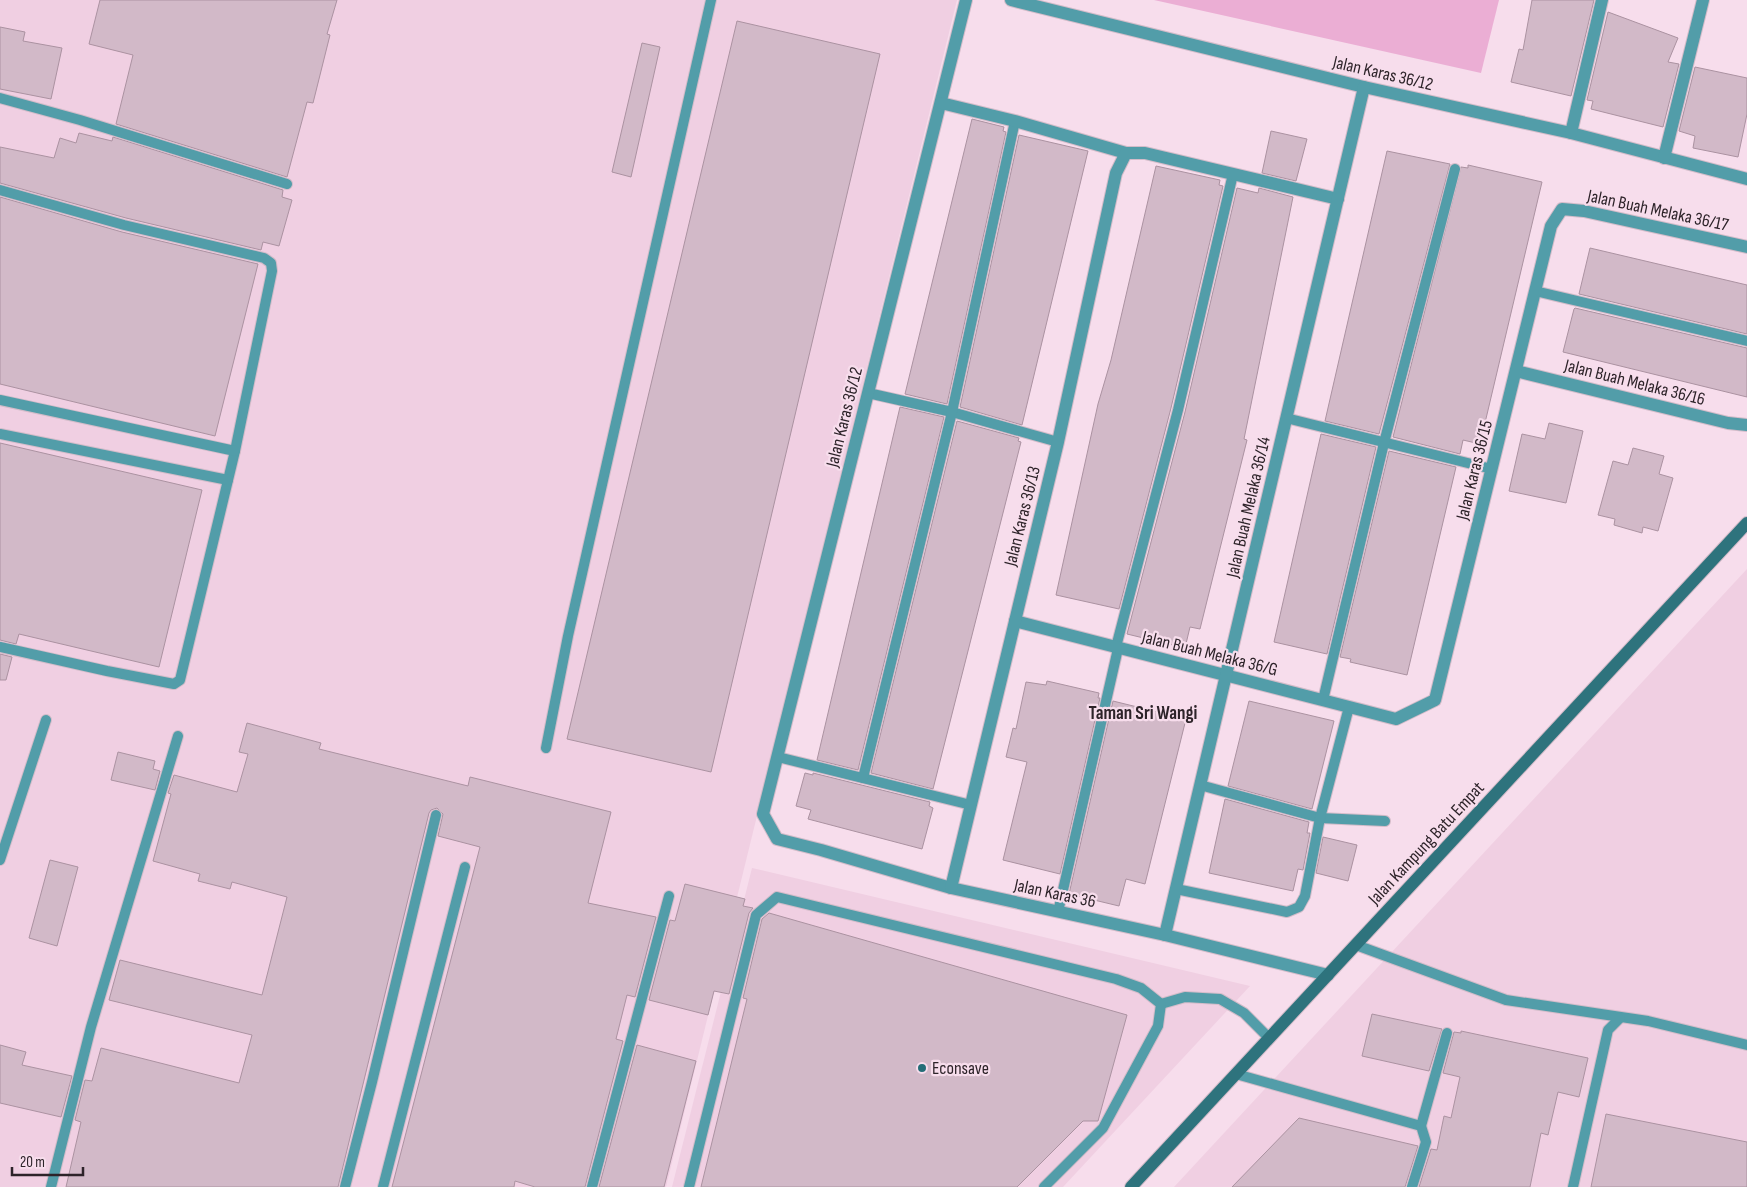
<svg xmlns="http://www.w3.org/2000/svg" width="1747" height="1187" font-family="'Sofia Sans Condensed',sans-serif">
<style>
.built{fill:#f0cfe2}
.green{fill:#ebaed4}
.building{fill:#d2b9c8;stroke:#ab92a1}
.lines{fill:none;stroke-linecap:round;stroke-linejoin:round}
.service-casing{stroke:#d3bcc9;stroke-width:12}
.minor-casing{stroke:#d3bcc9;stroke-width:14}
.secondary-casing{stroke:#d3bcc9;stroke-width:14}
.service{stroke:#529da9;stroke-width:10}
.minor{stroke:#529da9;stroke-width:12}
.secondary{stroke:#2e737d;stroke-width:12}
.poi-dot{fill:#246d77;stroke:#f7ddec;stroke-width:2}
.labels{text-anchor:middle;stroke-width:4.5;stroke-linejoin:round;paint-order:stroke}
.street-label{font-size:18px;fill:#2d2329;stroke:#f7ddec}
.poi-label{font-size:18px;fill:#2d2329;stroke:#f7ddec;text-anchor:start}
.neighbourhood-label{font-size:19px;font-weight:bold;fill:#2d2329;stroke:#f7ddec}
</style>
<rect width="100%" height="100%" fill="#f7ddec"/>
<g class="built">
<path d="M 0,0 L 957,0 L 666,1187 L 0,1187 Z"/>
<path d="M 1747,569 L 1747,1187 L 1174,1187 Z"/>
<path d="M 752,868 L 1250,986 L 1063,1187 L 672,1187 Z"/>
</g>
<path class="green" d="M 1154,0 L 1499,0 L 1481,73 Z"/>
<g class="building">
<path d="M 100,0 L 337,0 L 327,34 L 330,35 L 313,103 L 307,102 L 287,177 L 116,124 L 133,55 L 89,44 Z"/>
<path d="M 1532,0 L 1594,0 L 1571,96 L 1511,82 L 1519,49 L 1523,50 Z"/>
<path d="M 1608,12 L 1678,38 L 1668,62 L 1679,64 L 1663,127 L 1591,109 L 1593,101 L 1587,100 Z"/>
<path d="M 737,21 L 880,54 L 711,772 L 567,739 Z"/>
<path d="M 0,27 L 25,32 L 23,41 L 62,48 L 51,99 L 0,89 Z"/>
<path d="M 642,43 L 660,47 L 631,177 L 612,172 Z"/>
<path d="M 1695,67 L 1747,78 L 1747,114 L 1738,157 L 1693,148 L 1695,136 L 1679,131 Z"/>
<path d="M 972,119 L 1004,127 L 1003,131 L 1006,132 L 947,404 L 905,394 Z"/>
<path d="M 1271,131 L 1307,139 L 1296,181 L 1262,173 Z"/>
<path d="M 79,133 L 112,141 L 113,137 L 283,190 L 282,197 L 292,200 L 279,246 L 263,242 L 261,250 L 126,218 L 0,183 L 0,147 L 54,158 L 60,138 L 76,143 Z"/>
<path d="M 1019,135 L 1088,151 L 1022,425 L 960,407 Z"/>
<path d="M 1387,151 L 1450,164 L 1379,434 L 1325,421 Z"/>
<path d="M 1468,165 L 1542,182 L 1480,444 L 1463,440 L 1460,454 L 1393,437 L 1461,167 L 1468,168 Z"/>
<path d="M 1156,166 L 1220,180 L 1219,185 L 1223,186 L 1171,408 L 1119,609 L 1056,595 L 1098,404 L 1111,360 Z"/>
<path d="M 1237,188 L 1258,193 L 1259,188 L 1293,197 L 1244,439 L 1247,440 L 1200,629 L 1190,627 L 1185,648 L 1127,634 L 1185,412 Z"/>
<path d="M 0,197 L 122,232 L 258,264 L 215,436 L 0,384 Z"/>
<path d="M 1590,248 L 1747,285 L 1747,334 L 1579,294 Z"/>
<path d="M 1575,308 L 1747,348 L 1747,397 L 1563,352 L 1574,309 Z"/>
<path d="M 900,407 L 944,417 L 858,770 L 817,760 Z"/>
<path d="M 957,421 L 1019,438 L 1018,441 L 1021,442 L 933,789 L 871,773 Z"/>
<path d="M 1549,423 L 1583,431 L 1566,503 L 1509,491 L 1522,434 L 1545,439 Z"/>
<path d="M 1321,434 L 1376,447 L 1327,654 L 1274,642 Z"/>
<path d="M 0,443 L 202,490 L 159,667 L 19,634 L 16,644 L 0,640 Z"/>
<path d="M 1633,448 L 1664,456 L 1659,474 L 1673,478 L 1658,531 L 1643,527 L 1642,533 L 1614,525 L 1615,519 L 1598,515 L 1613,461 L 1628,465 Z"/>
<path d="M 1389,451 L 1456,467 L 1407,675 L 1350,662 L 1351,659 L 1340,657 Z"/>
<path d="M 0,654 L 12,657 L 6,680 L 0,680 Z"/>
<path d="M 1047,681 L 1099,693 L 1098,698 L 1100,698 L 1060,874 L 1003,860 L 1027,762 L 1006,757 L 1013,728 L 1016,729 L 1026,682 L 1046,685 Z"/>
<path d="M 1113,701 L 1186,719 L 1145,884 L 1126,879 L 1119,906 L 1069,894 Z"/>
<path d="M 1249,701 L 1334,721 L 1312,809 L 1228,786 Z"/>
<path d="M 247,723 L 321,743 L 319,749 L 468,786 L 470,777 L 611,812 L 588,903 L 656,917 L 635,997 L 627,995 L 616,1039 L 623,1041 L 585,1187 L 535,1187 L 515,1181 L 514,1187 L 392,1187 L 480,847 L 438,836 L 443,814 L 437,808 L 431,810 L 429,813 L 338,1187 L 66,1187 L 81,1122 L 75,1120 L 85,1080 L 92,1081 L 101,1048 L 239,1083 L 252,1035 L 109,1000 L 120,960 L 262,995 L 287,897 L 232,882 L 230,889 L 198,881 L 200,874 L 153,861 L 171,794 L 168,793 L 174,775 L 237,792 L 248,754 L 239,752 Z"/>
<path d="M 118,752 L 155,761 L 153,769 L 160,771 L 155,790 L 111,780 Z"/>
<path d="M 805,773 L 813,775 L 813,773 L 930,802 L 929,806 L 933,808 L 922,849 L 808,819 L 811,810 L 796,806 Z"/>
<path d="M 1225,799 L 1309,822 L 1307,833 L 1310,833 L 1303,870 L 1298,869 L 1293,891 L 1209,873 Z"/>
<path d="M 1323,837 L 1357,845 L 1348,881 L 1316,873 Z"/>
<path d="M 50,860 L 78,867 L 57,946 L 29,938 Z"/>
<path d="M 685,884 L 745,899 L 743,906 L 753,908 L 749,913 L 729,994 L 714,991 L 708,1015 L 649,1000 L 670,920 L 675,921 Z"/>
<path d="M 769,913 L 1127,1015 L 1098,1121 L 1083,1121 L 1017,1187 L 701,1187 L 747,999 L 743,998 L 762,919 Z"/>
<path d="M 1372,1014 L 1442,1029 L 1429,1071 L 1362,1056 Z"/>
<path d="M 1461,1031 L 1588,1058 L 1579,1097 L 1558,1092 L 1548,1135 L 1541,1133 L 1530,1187 L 1419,1187 L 1431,1149 L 1437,1150 L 1444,1116 L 1451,1118 L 1460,1077 L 1443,1073 L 1454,1032 L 1461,1033 Z"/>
<path d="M 0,1045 L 26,1052 L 22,1065 L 72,1076 L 61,1117 L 0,1103 Z"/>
<path d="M 637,1045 L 696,1061 L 664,1187 L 599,1187 Z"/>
<path d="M 1606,1114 L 1747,1142 L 1747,1187 L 1591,1187 Z"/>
<path d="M 1299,1118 L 1418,1146 L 1405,1187 L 1232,1187 Z"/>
</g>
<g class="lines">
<defs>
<g id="service">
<path d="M 0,98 L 80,120 L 287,184"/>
<path d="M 0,190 L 124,225 L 264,258 L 271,263 L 272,271 L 235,451 L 180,680 L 174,684 L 107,671 L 0,647"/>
<path d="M 1535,291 L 1747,341"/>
<path d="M 868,393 L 952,412 L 1058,442"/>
<path d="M 0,400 L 235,451"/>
<path d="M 1286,418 L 1492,469"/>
<path d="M 0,434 L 228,480"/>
<path d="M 1323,700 L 1384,443 L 1455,169"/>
<path d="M 546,748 L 568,636 L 711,0"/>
<path d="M 778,757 L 971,805"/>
<path d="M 863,778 L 952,412 L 1015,121"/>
<path d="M 1200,785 L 1320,818 L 1385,821"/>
<path d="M 0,860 L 46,720"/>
<path d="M 1176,889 L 1287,912 L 1299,907 L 1305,896 L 1320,818 L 1349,707"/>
<path d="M 1058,912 L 1117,653 L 1116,647 L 1178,410 L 1233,174"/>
<path d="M 1356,945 L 1506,1000 L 1648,1021 L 1747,1045"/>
<path d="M 1161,1004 L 1185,997 L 1220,999 L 1244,1013 L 1269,1038"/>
<path d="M 1236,1074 L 1421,1126 L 1426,1142 L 1412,1187"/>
<path d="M 1421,1126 L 1447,1033"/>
<path d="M 51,1187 L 91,1027 L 178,736"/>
<path d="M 345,1187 L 372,1082 L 436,815"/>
<path d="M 383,1187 L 465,867"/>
<path d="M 592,1187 L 669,896"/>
<path d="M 689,1187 L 756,915 L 777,897 L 1116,979 L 1141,988 L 1161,1004 L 1158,1026 L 1103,1128 L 1044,1187"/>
<path d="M 1573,1187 L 1608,1030 L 1620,1018"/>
</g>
<g id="minor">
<path d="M 966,0 L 763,814 L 777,839 L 821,850 L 951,888 L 1165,935 L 1328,975"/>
<path d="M 1011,0 L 1364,87 L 1571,133 L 1747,179"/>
<path d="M 941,103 L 1015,121 L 1126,153 L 1145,153 L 1338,199"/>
<path d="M 1571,133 L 1602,0"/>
<path d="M 1664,158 L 1703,0"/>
<path d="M 1516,371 L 1728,423 L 1747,425"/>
<path d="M 1015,621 L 1396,719 L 1435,700 L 1551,226 L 1562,209 L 1584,211 L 1747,247"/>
<path d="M 951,888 L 1058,442 L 1116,173 L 1126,153"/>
<path d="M 1165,935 L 1364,87"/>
</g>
<path id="secondary" d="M 1131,1187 L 1747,523"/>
</defs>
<use href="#service" class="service-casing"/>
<use href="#minor" class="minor-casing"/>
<use href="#secondary" class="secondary-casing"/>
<use href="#service" class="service"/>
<use href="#minor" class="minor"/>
<use href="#secondary" class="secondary"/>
</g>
<circle class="poi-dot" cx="922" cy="1068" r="5"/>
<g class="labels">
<g class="street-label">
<text transform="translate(1383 73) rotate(13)" y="6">Jalan Karas 36/12</text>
<text transform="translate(1658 210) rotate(12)" y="6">Jalan Buah Melaka 36/17</text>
<text transform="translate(1635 382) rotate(14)" y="6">Jalan Buah Melaka 36/16</text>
<text transform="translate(844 417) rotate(-76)" y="6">Jalan Karas 36/12</text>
<text transform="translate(1474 470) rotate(-76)" y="6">Jalan Karas 36/15</text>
<text transform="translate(1248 507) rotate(-77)" y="6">Jalan Buah Melaka 36/14</text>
<text transform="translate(1022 516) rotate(-76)" y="6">Jalan Karas 36/13</text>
<text transform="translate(1210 653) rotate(14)" y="6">Jalan Buah Melaka 36/G</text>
<text transform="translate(1426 843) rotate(-47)" y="6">Jalan Kampung Batu Empat</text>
<text transform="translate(1055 893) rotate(12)" y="6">Jalan Karas 36</text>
</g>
<g class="poi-label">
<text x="932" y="1074">Econsave</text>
</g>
<g class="neighbourhood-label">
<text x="1143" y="719">Taman Sri Wangi</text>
</g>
</g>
<path d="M12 1167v8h71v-8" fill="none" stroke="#2d2329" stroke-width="2.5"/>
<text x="20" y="1167" font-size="15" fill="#2d2329" stroke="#f7ddec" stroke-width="4" paint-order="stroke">20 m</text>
</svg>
